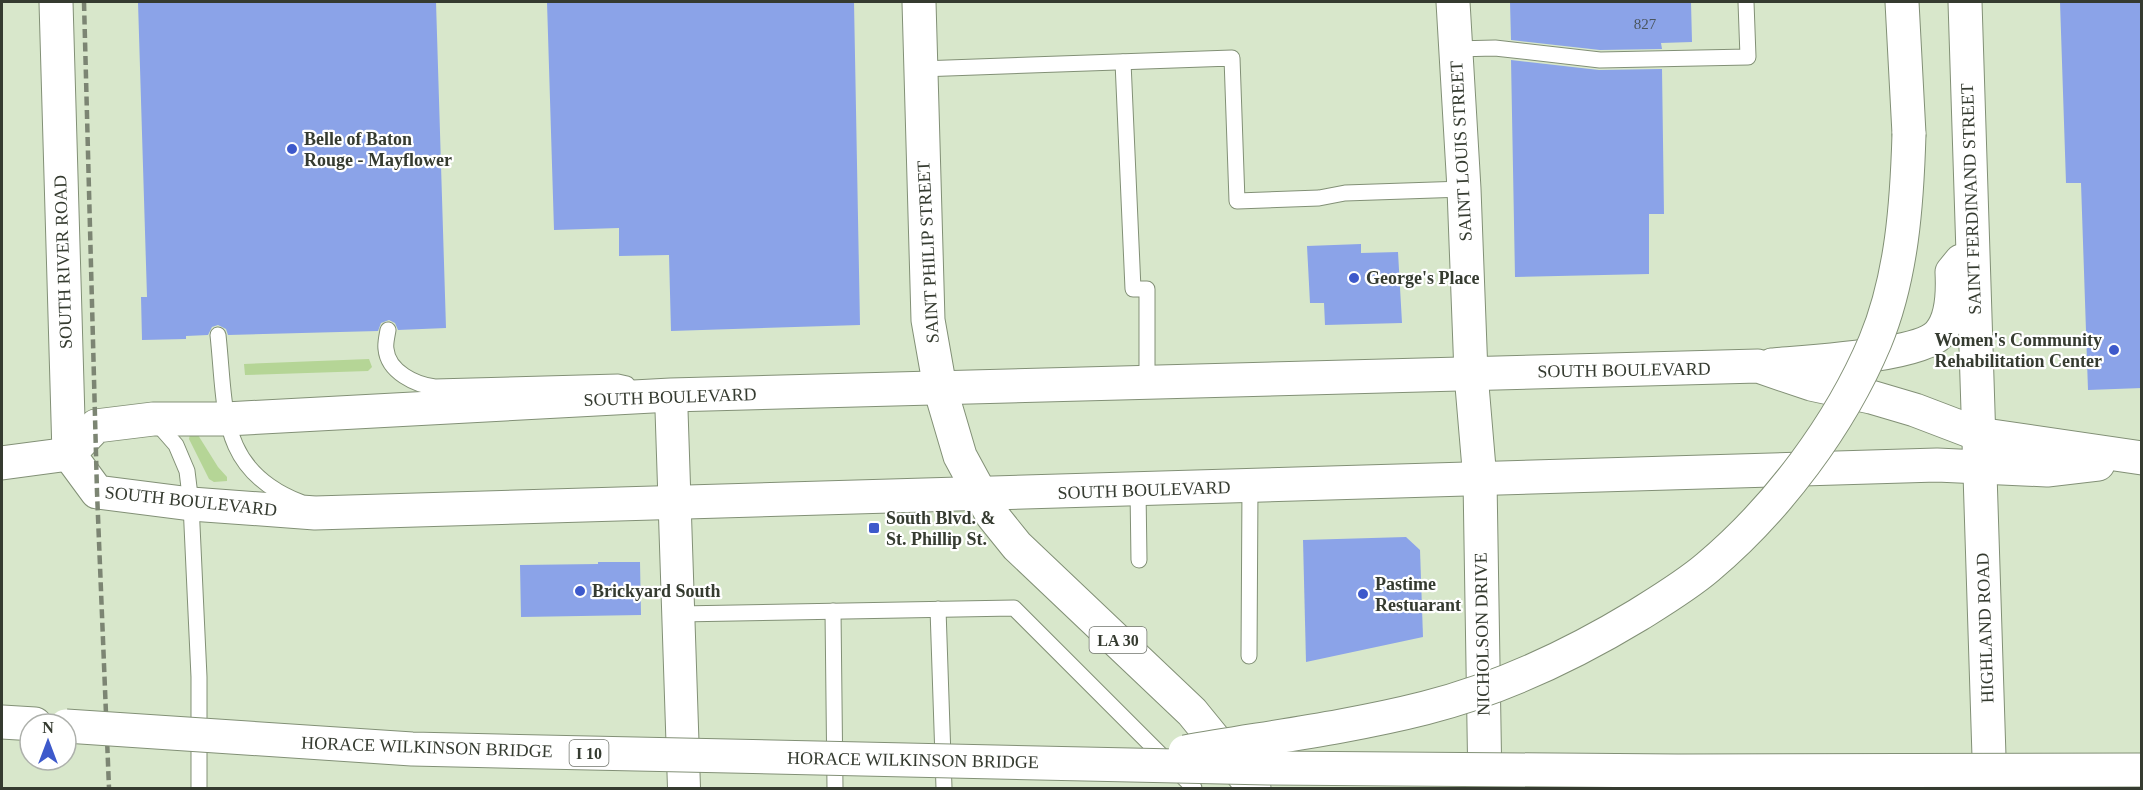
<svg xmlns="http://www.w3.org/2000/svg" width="2143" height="790" font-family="Georgia,serif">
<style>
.green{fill:#b5d596}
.building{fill:#8ba3e8}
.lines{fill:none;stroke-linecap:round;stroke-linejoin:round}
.lane-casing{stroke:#829076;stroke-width:17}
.street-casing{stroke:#829076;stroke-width:34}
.secondary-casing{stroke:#829076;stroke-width:35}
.primary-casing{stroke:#829076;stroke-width:35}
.highway-casing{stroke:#829076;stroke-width:35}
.lane{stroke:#fff;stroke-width:15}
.street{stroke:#fff;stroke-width:32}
.secondary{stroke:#fff;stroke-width:33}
.primary{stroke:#fff;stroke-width:33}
.highway{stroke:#fff;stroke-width:33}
.rail{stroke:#7c8573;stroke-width:4.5;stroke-dasharray:9 4.5;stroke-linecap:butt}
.highway-bridge-casing{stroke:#829076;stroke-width:35;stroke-linecap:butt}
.highway-bridge{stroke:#fff;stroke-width:33}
.poi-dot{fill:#3d59cb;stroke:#fff;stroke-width:2}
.labels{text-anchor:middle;stroke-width:4.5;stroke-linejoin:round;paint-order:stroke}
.number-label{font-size:15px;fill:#4a555e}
.shield{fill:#fff;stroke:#72766e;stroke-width:1.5}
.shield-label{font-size:16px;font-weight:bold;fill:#353b30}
.poi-label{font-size:18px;font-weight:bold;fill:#353b30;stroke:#fff;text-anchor:start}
.street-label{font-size:18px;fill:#353b30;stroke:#fff}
</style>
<rect width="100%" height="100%" fill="#d8e7cb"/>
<g class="green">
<path d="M 369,359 L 372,367 L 368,371 L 245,375 L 244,364 Z"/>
<path d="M 190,434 L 198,435 L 218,467 L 227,477 L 227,481 L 214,482 L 209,479 L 189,439 Z"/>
</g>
<g class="building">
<path d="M 138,2 L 436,2 L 446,328 L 398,330 L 395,323 L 389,320 L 381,323 L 378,331 L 228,335 L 226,329 L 218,325 L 212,327 L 208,335 L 186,336 L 186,339 L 142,340 L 141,297 L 147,297 Z"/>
<path d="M 547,2 L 854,2 L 860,325 L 671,331 L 669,255 L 619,256 L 619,228 L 554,230 Z"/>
<path d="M 1510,2 L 1691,2 L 1692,42 L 1661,43 L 1662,49 L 1600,50 L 1511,40 Z"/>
<path d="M 2060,2 L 2142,2 L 2142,388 L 2088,390 L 2081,183 L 2066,183 Z"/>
<path d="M 1511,60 L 1599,70 L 1662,69 L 1664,214 L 1649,214 L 1649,274 L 1515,277 Z"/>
<path d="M 1361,244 L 1361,253 L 1398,252 L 1402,323 L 1325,325 L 1324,303 L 1310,303 L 1307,246 Z"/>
<path d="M 1406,537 L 1420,550 L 1423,637 L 1306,662 L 1303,540 Z"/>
<path d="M 598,562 L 640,562 L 641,615 L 521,617 L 520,565 L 598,564 Z"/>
</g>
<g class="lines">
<defs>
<g id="lane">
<path d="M 1455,49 L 1495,48 L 1600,60 L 1748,57 L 1746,2"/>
<path d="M 1123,62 L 1133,289 L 1147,289 L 1147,381"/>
<path d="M 920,69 L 1232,58 L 1237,201 L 1319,198 L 1345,193 L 1464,189"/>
<path d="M 388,330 C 387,336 385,344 386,349 C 388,372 416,385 435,387 L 618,382 L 627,384"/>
<path d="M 218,335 C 226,409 218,470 300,502"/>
<path d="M 155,421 L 176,445 L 187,471 L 191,504 L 199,677 L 199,788"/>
<path d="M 1138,490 L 1139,560"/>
<path d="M 938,609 L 944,788"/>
<path d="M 833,611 L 835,788"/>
<path d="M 679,614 L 1014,608 L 1194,788"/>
<path d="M 1249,656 L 1250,487"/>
</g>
<path id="street" d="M 671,395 L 684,788"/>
<g id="secondary">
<path d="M 56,2 L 69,454"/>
<path d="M 1965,2 L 1990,788"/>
<path d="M 1772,365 C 1805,362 1919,356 1939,334 C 1953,318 1953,292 1952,272 L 1961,261"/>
<path d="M 69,454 L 96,426 L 153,419 L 226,419 L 671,395 L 1758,366 L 1811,384 L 1871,397 L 1915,410 L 1978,434 L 2142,458"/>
<path d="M 69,454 L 97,492 L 191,504 L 315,513 L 1937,465 L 2047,470 L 2098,464"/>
<path d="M 2,463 L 69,454"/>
</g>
<g id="primary">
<path d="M 919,2 L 928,320 L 940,388 L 960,456 L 992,515 L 1017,546 L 1192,712 L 1254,788"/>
<path d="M 1453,2 L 1464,189 L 1471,374 L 1480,480 L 1485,788"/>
</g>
<g id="highway">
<path d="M 1902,2 L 1909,134"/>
<path d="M 2,722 L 35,724"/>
</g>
</defs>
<use href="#lane" class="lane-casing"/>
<use href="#street" class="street-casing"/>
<use href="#secondary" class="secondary-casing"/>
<use href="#primary" class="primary-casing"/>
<use href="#highway" class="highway-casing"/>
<use href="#lane" class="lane"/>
<use href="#street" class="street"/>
<use href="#secondary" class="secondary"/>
<use href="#primary" class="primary"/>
<use href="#highway" class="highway"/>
<path class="rail" d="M 84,2 L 97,492 L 109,788"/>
<defs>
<g id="highway-bridge">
<path d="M 66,726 L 412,749 L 1268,768 L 1678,771 L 2142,770"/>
<path d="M 1185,752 C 1264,738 1346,728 1425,708 C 1500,689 1572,655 1638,615 C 1662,600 1687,585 1708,567 C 1777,509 1840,425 1875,342 C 1902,277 1907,203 1909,134"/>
</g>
</defs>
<use href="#highway-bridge" class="highway-bridge-casing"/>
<use href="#highway-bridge" class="highway-bridge"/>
</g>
<g class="poi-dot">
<circle cx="292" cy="149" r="6"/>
<circle cx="1354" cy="278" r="6"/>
<circle cx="2114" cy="350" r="6"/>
<rect x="868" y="522" width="12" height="12" rx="3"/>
<circle cx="580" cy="591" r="6"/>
<circle cx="1363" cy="594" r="6"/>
</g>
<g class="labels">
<g class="number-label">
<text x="1645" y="29">827</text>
</g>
<g class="shield">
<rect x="1089.5" y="627" width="57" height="26" rx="4.5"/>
<rect x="569.5" y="740" width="39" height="26" rx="4.5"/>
</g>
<g class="shield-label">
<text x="1118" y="646">LA 30</text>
<text x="589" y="759">I 10</text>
</g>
<g class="poi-label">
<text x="304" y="145">Belle of Baton<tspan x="304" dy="21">Rouge - Mayflower</tspan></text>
<text x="1366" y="284">George's Place</text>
<text x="2102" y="346" text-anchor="end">Women's Community<tspan x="2102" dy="21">Rehabilitation Center</tspan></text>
<text x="886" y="524">South Blvd. &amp;<tspan x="886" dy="21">St. Phillip St.</tspan></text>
<text x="1375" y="590">Pastime<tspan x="1375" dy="21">Restuarant</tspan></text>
<text x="592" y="597">Brickyard South</text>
</g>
<g class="street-label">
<text transform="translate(1461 151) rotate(-93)" y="6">SAINT LOUIS STREET</text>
<text transform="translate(1971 199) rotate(-92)" y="6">SAINT FERDINAND STREET</text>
<text transform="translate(928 252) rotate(-93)" y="6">SAINT PHILIP STREET</text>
<text transform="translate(63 262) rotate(-92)" y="6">SOUTH RIVER ROAD</text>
<text transform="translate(1624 370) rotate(-1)" y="6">SOUTH BOULEVARD</text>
<text transform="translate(670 397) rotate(-2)" y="6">SOUTH BOULEVARD</text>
<text transform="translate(1144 490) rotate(-2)" y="6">SOUTH BOULEVARD</text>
<text transform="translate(191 501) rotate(6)" y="6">SOUTH BOULEVARD</text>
<text transform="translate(1985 628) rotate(-92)" y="6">HIGHLAND ROAD</text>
<text transform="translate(1482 634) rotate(-91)" y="6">NICHOLSON DRIVE</text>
<text transform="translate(427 747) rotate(2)" y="6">HORACE WILKINSON BRIDGE</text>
<text transform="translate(913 760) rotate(1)" y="6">HORACE WILKINSON BRIDGE</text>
</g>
</g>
<rect width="2143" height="790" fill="none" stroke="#353b30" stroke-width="6"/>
<g transform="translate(48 742)"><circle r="28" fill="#ffffff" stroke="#aeb1ac" stroke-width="1.5"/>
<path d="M0-4.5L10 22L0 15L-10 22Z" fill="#3d59cb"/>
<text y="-9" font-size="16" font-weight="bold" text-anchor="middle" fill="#353b30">N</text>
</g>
</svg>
